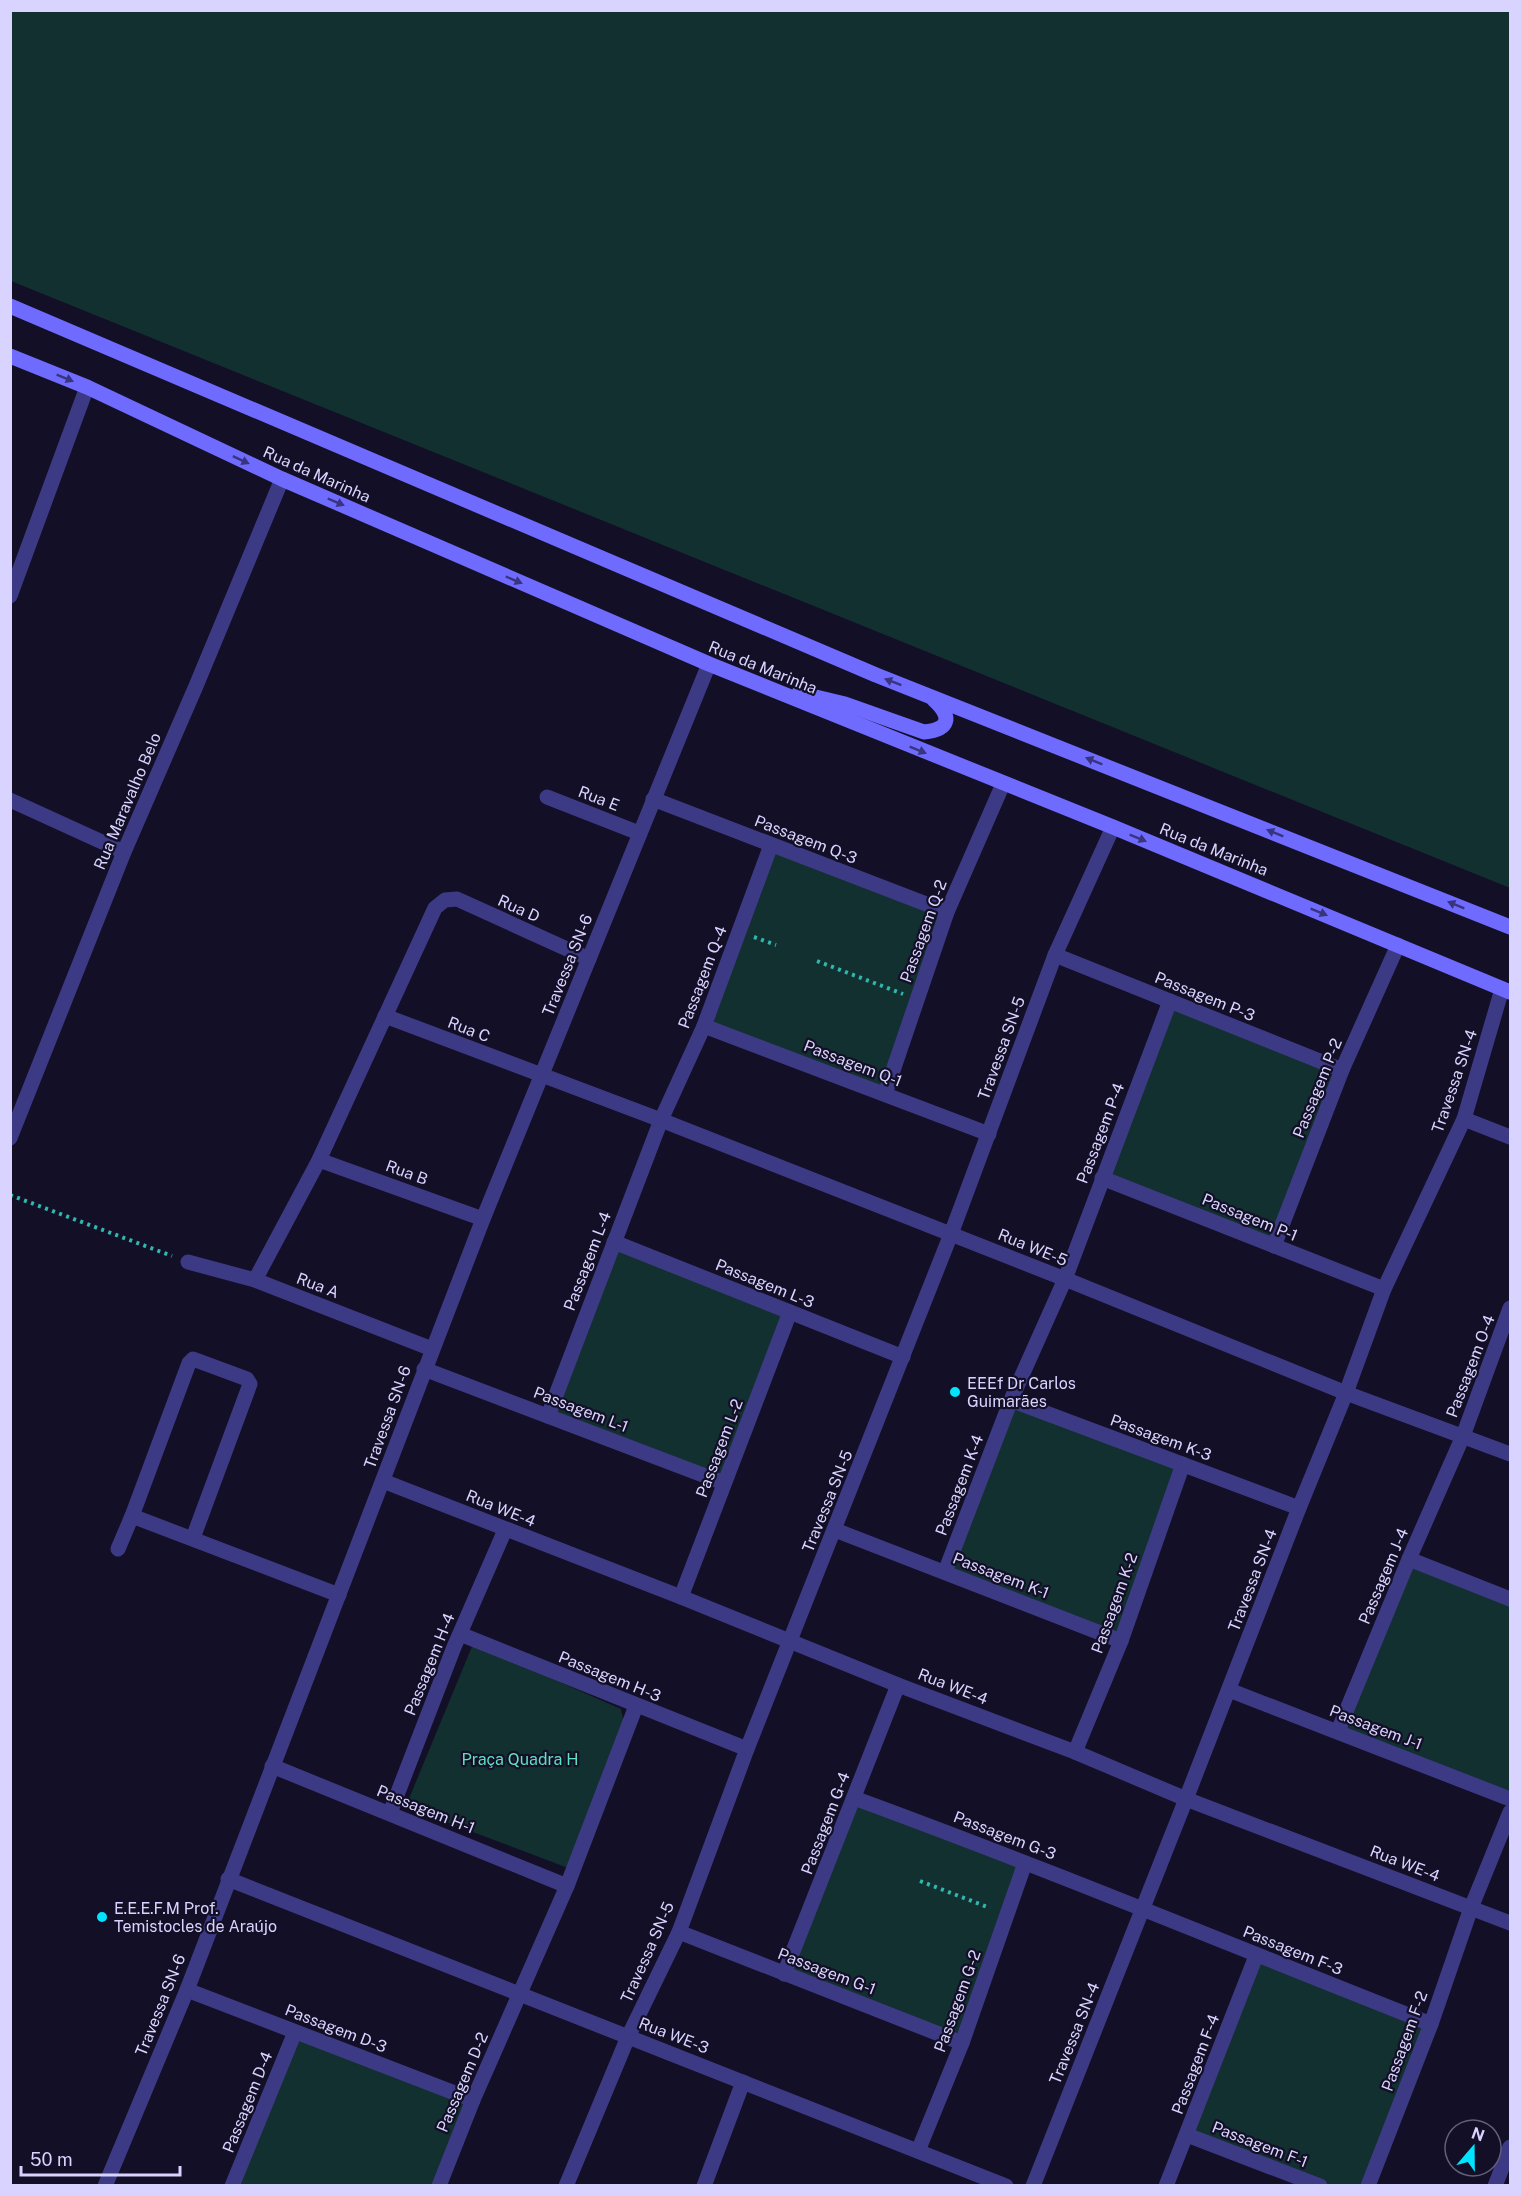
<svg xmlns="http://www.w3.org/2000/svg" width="1521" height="2196" font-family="'Public Sans',sans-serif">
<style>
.green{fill:#12302f}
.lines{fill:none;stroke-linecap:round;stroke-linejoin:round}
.path{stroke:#2fb8b0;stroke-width:4;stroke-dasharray:3 4.5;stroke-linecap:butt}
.minor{stroke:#3d3a85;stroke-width:15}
.tertiary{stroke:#3d3a85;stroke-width:15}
.secondary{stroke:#6f6bff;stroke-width:15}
.oneway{fill:#38347d}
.poi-dot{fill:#00e5ff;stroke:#130f26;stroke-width:2}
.labels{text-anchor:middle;stroke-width:4.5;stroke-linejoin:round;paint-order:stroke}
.street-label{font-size:16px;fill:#d9d4ff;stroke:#130f26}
.poi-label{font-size:16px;fill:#d9d4ff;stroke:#130f26;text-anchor:start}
.park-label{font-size:16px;fill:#5fe0c0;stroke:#130f26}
</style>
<rect width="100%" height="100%" fill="#130f26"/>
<g class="green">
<path d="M 10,11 L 1510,11 L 1510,888 L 11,281 Z"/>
<path d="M 771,845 L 947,912 L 885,1094 L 704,1026 Z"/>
<path d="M 1170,1001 L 1342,1070 L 1274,1246 L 1102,1178 Z"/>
<path d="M 614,1242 L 790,1312 L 724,1483 L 548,1416 Z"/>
<path d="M 1011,1400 L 1183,1464 L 1121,1641 L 945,1572 Z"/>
<path d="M 1409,1559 L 1510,1599 L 1510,1799 L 1338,1731 Z"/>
<path d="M 473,1644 L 621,1709 L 624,1724 L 568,1868 L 409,1808 L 408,1801 Z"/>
<path d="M 854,1798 L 1025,1863 L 962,2043 L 784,1974 Z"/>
<path d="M 1256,1956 L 1431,2024 L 1368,2185 L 1320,2185 L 1187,2135 Z"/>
<path d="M 295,2032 L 473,2100 L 439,2185 L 232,2186 Z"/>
</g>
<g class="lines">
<g class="path">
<path d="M 754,937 L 776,945"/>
<path d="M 817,961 L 903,994"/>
<path d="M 10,1195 L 172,1256"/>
<path d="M 920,1881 L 990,1908"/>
</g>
<g class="minor">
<path d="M 10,596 L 87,387"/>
<path d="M 547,797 L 639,833"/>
<path d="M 653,799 L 947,912"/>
<path d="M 10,800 L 124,852"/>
<path d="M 1055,955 L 1342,1070"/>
<path d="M 385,1016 L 661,1120 L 1065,1279 L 1346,1393 L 1510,1454"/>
<path d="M 704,1026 L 989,1134"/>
<path d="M 885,1094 L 947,912 L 1003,784"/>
<path d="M 1464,1119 L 1510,1137"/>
<path d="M 319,1160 L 483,1219"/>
<path d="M 1102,1178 L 1384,1289"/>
<path d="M 614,1242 L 903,1357"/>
<path d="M 1274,1246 L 1342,1070 L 1398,945"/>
<path d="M 188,1262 L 255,1280 L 432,1349"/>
<path d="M 255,1280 L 319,1160 L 435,908 L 445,900 L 457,899 L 589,959"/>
<path d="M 424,1369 L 724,1483"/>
<path d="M 1011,1400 L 1299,1508"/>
<path d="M 548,1416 L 661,1120 L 704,1026 L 771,845"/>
<path d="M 383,1481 L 681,1597 L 898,1685 L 1075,1752 L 1186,1799 L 1510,1923"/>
<path d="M 132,1516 L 339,1595"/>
<path d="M 835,1530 L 1121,1641"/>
<path d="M 118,1549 L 132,1516 L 189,1363 L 193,1359 L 247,1379 L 250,1384 L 193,1538"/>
<path d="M 1409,1559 L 1510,1599"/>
<path d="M 945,1572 L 1011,1400 L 1065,1279 L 1170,1001"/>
<path d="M 681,1597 L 790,1312"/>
<path d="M 460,1634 L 747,1749"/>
<path d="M 1229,1690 L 1510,1799"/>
<path d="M 1338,1731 L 1409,1559 L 1463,1436 L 1510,1308"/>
<path d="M 1075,1752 L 1121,1641 L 1183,1464"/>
<path d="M 272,1766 L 567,1886"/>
<path d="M 854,1798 C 1048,1869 1238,1948 1431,2024"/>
<path d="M 390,1813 L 454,1647 L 505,1530"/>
<path d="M 228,1879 L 1006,2186"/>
<path d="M 679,1932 L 962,2043"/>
<path d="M 784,1974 L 898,1685"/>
<path d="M 187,1990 L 473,2100"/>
<path d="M 1187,2135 L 1320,2186"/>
<path d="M 918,2151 L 962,2043 L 1025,1863"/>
<path d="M 105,2186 L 187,1990 L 483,1219 L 709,664"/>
<path d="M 232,2186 L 295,2032"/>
<path d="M 439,2186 L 473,2100 L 567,1886 L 636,1706"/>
<path d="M 566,2186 L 628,2037 L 679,1932 L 747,1749 L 951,1234 L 1055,955 L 1113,827"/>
<path d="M 704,2186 L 743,2082"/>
<path d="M 1033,2186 L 1186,1799 L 1299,1508 L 1346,1393 L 1384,1289 L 1464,1119 L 1502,989"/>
<path d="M 1166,2186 L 1256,1956"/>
<path d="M 1368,2186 L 1431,2024 L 1471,1908 L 1510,1812"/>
<path d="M 1495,2186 L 1510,2147"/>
</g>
<path class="tertiary" d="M 10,1138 L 124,852 L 196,686 L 282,479"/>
<g class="secondary">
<path d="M 10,306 L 876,675 L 1510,927"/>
<path d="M 10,356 L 87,387 L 282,479 L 709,664 L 1113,827 L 1510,992"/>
<path d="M 799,693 L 845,704 L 924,732 C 949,730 953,717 934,700"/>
</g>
</g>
<defs><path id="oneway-solid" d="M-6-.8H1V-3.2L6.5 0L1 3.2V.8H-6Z" transform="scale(1.5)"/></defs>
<g class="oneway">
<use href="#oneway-solid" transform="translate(65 378) rotate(22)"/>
<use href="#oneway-solid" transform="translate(241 460) rotate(25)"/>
<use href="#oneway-solid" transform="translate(336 502) rotate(23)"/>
<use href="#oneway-solid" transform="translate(514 580) rotate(23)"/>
<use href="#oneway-solid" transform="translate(893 682) rotate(-159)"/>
<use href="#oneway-solid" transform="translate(918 750) rotate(22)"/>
<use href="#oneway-solid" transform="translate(1094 761) rotate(-158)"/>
<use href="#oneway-solid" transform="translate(1275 833) rotate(-158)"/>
<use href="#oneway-solid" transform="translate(1138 838) rotate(22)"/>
<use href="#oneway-solid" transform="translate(1456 905) rotate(-158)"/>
<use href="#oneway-solid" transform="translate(1319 912) rotate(22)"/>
</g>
<g class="poi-dot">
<circle cx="955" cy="1392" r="6"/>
<circle cx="102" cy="1917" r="6"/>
</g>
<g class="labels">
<g class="street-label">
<text transform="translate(317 474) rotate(24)" y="6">Rua da Marinha</text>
<text transform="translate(763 667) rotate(22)" y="6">Rua da Marinha</text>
<text transform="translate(599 798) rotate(21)" y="6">Rua E</text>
<text transform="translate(127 801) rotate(-67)" y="6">Rua Maravalho Belo</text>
<text transform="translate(806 839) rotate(21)" y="6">Passagem Q-3</text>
<text transform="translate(1214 849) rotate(22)" y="6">Rua da Marinha</text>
<text transform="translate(519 908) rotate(24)" y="6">Rua D</text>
<text transform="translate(923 931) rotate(-70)" y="6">Passagem Q-2</text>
<text transform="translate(567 965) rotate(-68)" y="6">Travessa SN-6</text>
<text transform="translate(702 977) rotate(-69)" y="6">Passagem Q-4</text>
<text transform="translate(1205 996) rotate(22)" y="6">Passagem P-3</text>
<text transform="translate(469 1029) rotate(21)" y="6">Rua C</text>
<text transform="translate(1001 1048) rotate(-70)" y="6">Travessa SN-5</text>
<text transform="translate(853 1063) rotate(21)" y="6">Passagem Q-1</text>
<text transform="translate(1454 1081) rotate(-71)" y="6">Travessa SN-4</text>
<text transform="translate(1317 1088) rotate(-68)" y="6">Passagem P-2</text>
<text transform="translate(1100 1133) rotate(-69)" y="6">Passagem P-4</text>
<text transform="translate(407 1172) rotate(20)" y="6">Rua B</text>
<text transform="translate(1250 1217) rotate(22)" y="6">Passagem P-1</text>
<text transform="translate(1033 1247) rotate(22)" y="6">Rua WE-5</text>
<text transform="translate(587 1261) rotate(-69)" y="6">Passagem L-4</text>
<text transform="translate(765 1283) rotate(22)" y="6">Passagem L-3</text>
<text transform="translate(318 1285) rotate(21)" y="6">Rua A</text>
<text transform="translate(1470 1366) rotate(-69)" y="6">Passagem O-4</text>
<text transform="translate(581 1409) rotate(21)" y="6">Passagem L-1</text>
<text transform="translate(387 1417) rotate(-70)" y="6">Travessa SN-6</text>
<text transform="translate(1161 1437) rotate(20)" y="6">Passagem K-3</text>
<text transform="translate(719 1448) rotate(-69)" y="6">Passagem L-2</text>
<text transform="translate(959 1485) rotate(-69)" y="6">Passagem K-4</text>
<text transform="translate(827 1501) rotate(-68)" y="6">Travessa SN-5</text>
<text transform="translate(501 1508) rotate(22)" y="6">Rua WE-4</text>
<text transform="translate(1001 1575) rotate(21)" y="6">Passagem K-1</text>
<text transform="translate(1383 1576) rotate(-67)" y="6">Passagem J-4</text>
<text transform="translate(1252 1580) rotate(-69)" y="6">Travessa SN-4</text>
<text transform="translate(1114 1603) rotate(-70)" y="6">Passagem K-2</text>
<text transform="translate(429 1664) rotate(-68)" y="6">Passagem H-4</text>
<text transform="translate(610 1676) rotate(22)" y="6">Passagem H-3</text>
<text transform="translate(953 1686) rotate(21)" y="6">Rua WE-4</text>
<text transform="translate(1376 1727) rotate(21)" y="6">Passagem J-1</text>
<text transform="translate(426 1809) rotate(22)" y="6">Passagem H-1</text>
<text transform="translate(825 1823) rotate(-69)" y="6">Passagem G-4</text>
<text transform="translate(1005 1835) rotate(21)" y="6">Passagem G-3</text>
<text transform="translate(1405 1863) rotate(21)" y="6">Rua WE-4</text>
<text transform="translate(1293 1950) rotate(22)" y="6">Passagem F-3</text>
<text transform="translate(647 1952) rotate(-66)" y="6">Travessa SN-5</text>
<text transform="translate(827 1971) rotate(21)" y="6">Passagem G-1</text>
<text transform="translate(957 2001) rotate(-70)" y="6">Passagem G-2</text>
<text transform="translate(160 2005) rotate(-68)" y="6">Travessa SN-6</text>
<text transform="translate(336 2028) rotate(21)" y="6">Passagem D-3</text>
<text transform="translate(1074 2033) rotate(-68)" y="6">Travessa SN-4</text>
<text transform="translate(674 2035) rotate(21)" y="6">Rua WE-3</text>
<text transform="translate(1404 2041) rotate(-70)" y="6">Passagem F-2</text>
<text transform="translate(1195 2064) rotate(-69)" y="6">Passagem F-4</text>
<text transform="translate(462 2082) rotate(-67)" y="6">Passagem D-2</text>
<text transform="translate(247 2102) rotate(-68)" y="6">Passagem D-4</text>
<text transform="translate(1260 2144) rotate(21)" y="6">Passagem F-1</text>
</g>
<g class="poi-label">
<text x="967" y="1389">EEEf Dr Carlos<tspan x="967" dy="18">Guimarães</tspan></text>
<text x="114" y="1914">E.E.E.F.M Prof.<tspan x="114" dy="18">Temistocles de Araújo</tspan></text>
</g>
<g class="park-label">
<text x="520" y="1765">Praça Quadra H</text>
</g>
</g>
<rect width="1521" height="2196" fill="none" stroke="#d9d4ff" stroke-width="24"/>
<g transform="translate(1473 2148) rotate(20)"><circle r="28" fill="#130f26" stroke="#625e7d" stroke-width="1.5"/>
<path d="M0-4.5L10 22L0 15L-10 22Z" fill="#00e5ff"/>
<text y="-9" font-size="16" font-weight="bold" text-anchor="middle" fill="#d9d4ff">N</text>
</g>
<path d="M21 2166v9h159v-9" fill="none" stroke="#d9d4ff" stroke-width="3"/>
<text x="30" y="2166" font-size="18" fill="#d9d4ff" stroke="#130f26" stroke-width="4.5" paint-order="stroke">50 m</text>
</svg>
